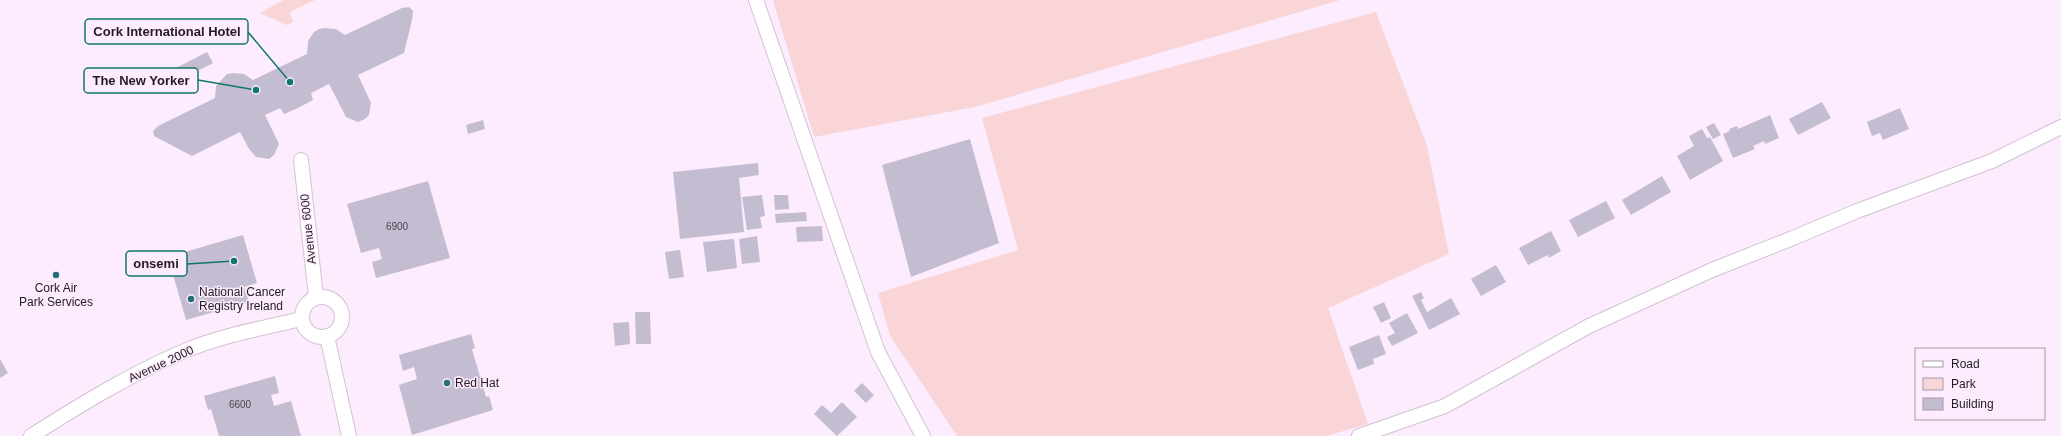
<svg xmlns="http://www.w3.org/2000/svg" width="2061" height="436" font-family="Arial,sans-serif">
<style>
.green{fill:#f9d5d8}
.building{fill:#c4bdd1}
.lines{fill:none;stroke-linecap:round;stroke-linejoin:round}
.minor-casing{stroke:#d2c2d3;stroke-width:16}
.minor{stroke:#fff;stroke-width:14}
.poi-dot{fill:#266f78;stroke:#fcecfd;stroke-width:1.5}
.labels{text-anchor:middle;stroke-width:3;stroke-linejoin:round;paint-order:stroke}
.number-label{font-size:10px;fill:#4a444e}
.street-label{font-size:12px;fill:#221c22;stroke:#fcecfd}
.poi-label{font-size:12px;fill:#221c22;stroke:#fcecfd;text-anchor:start}
.leader{fill:none;stroke:#0f766e;stroke-width:1.5}
.callout-dot{fill:#0f766e;stroke:#fcecfd;stroke-width:1.5}
.callout{fill:#fcecfd;stroke:#0f766e;stroke-width:1.5}
.callout-label{font-size:13px;text-anchor:middle;font-weight:bold;fill:#221c22}
</style>
<rect width="100%" height="100%" fill="#fcecfd"/>
<g class="green">
<path d="M 284,0 L 315,0 L 290,12 L 293,22 L 286,25 L 260,13 Z"/>
<path d="M 773,0 L 1340,0 L 975,107 L 814,137 Z"/>
<path d="M 1376,12 L 1427,146 L 1449,254 L 1328,308 L 1368,424 L 1326,436 L 957,436 L 890,336 L 878,293 L 1018,250 L 982,118 Z"/>
</g>
<g class="building">
<path d="M 409,7 L 413,11 L 412,20 L 404,53 L 358,75 L 371,103 L 369,115 L 365,119 L 358,122 L 346,117 L 329,84 L 311,93 L 313,100 L 298,108 L 284,114 L 280,108 L 265,115 L 279,144 L 274,155 L 269,159 L 256,157 L 249,149 L 240,132 L 192,156 L 154,136 L 153,131 L 158,126 L 215,98 L 216,86 L 227,74 L 233,73 L 244,74 L 253,80 L 307,54 L 308,41 L 314,32 L 319,29 L 325,28 L 336,29 L 345,35 L 402,8 Z"/>
<path d="M 207,52 L 213,63 L 182,79 L 176,68 Z"/>
<path d="M 1822,102 L 1831,118 L 1798,135 L 1789,119 Z"/>
<path d="M 1900,108 L 1909,129 L 1883,140 L 1880,133 L 1872,136 L 1867,122 Z"/>
<path d="M 1770,115 L 1779,138 L 1765,144 L 1764,141 L 1753,146 L 1755,149 L 1733,158 L 1723,134 L 1730,131 L 1729,129 L 1737,126 L 1738,129 Z"/>
<path d="M 483,120 L 485,129 L 468,134 L 466,125 Z"/>
<path d="M 1714,123 L 1721,135 L 1713,139 L 1706,127 Z"/>
<path d="M 1702,129 L 1707,138 L 1710,137 L 1723,161 L 1690,180 L 1677,156 L 1694,146 L 1689,136 Z"/>
<path d="M 970,139 L 999,243 L 911,277 L 882,165 Z"/>
<path d="M 758,163 L 759,175 L 739,178 L 744,232 L 680,239 L 673,172 Z"/>
<path d="M 1662,176 L 1671,192 L 1631,215 L 1622,200 Z"/>
<path d="M 428,181 L 450,258 L 376,278 L 372,262 L 382,259 L 379,248 L 361,253 L 347,204 Z"/>
<path d="M 762,195 L 765,216 L 760,217 L 762,228 L 747,230 L 742,197 Z"/>
<path d="M 774,195 L 788,195 L 789,209 L 775,210 Z"/>
<path d="M 1606,201 L 1615,218 L 1578,237 L 1569,220 Z"/>
<path d="M 806,212 L 807,221 L 776,223 L 775,214 Z"/>
<path d="M 822,226 L 823,241 L 797,242 L 796,227 Z"/>
<path d="M 1551,231 L 1561,251 L 1549,258 L 1548,255 L 1528,265 L 1519,248 Z"/>
<path d="M 243,235 L 257,283 L 244,287 L 249,302 L 186,320 L 168,257 Z"/>
<path d="M 757,236 L 760,262 L 742,264 L 739,239 Z"/>
<path d="M 734,239 L 737,268 L 707,272 L 703,242 Z"/>
<path d="M 680,250 L 684,277 L 669,279 L 665,252 Z"/>
<path d="M 1496,265 L 1506,282 L 1481,296 L 1471,279 Z"/>
<path d="M 1421,292 L 1424,298 L 1421,300 L 1427,312 L 1451,298 L 1460,314 L 1429,330 L 1412,296 Z"/>
<path d="M 1384,302 L 1391,318 L 1381,323 L 1373,307 Z"/>
<path d="M 635,312 L 650,312 L 651,344 L 636,344 Z"/>
<path d="M 1407,313 L 1418,333 L 1392,346 L 1387,337 L 1395,333 L 1389,323 Z"/>
<path d="M 629,322 L 630,344 L 615,346 L 613,323 Z"/>
<path d="M 471,334 L 475,348 L 472,349 L 486,397 L 489,396 L 493,410 L 412,435 L 399,385 L 417,379 L 414,367 L 403,371 L 399,355 Z"/>
<path d="M 1379,335 L 1386,354 L 1373,359 L 1374,364 L 1358,370 L 1349,347 Z"/>
<path d="M 0,359 L 8,373 L 0,378 Z"/>
<path d="M 275,376 L 279,393 L 271,395 L 274,406 L 291,401 L 301,436 L 219,436 L 211,409 L 208,410 L 204,396 Z"/>
<path d="M 862,383 L 874,395 L 866,403 L 854,391 Z"/>
<path d="M 842,402 L 857,417 L 837,436 L 814,414 L 822,405 L 831,413 Z"/>
</g>
<g class="lines">
<defs>
<g id="minor">
<path d="M 756,0 L 878,352 L 923,436"/>
<path d="M 301,160 L 316,297"/>
<circle cx="322" cy="317" r="20"/>
<path d="M 327,336 L 349,436"/>
<path d="M 31,436 C 80,405 129,375 182,352 C 220,336 262,328 302,319"/>
<path d="M 1359,436 L 1445,406 L 1589,326 L 1712,270 L 1793,238 L 1857,211 L 1992,161 L 2061,127"/>
</g>
</defs>
<use href="#minor" class="minor-casing"/>
<use href="#minor" class="minor"/>
</g>
<g class="poi-dot">
<circle cx="56" cy="275" r="4"/>
<circle cx="191" cy="299" r="4"/>
<circle cx="447" cy="383" r="4"/>
</g>
<g class="labels">
<g class="number-label">
<text x="397" y="230">6900</text>
<text x="240" y="408">6600</text>
</g>
<g class="street-label">
<text transform="translate(308 229) rotate(-96)" y="4">Avenue 6000</text>
<text transform="translate(161 364) rotate(-25)" y="4">Avenue 2000</text>
</g>
<g class="poi-label">
<text x="56" y="292" text-anchor="middle">Cork Air<tspan x="56" dy="14">Park Services</tspan></text>
<text x="199" y="296">National Cancer<tspan x="199" dy="14">Registry Ireland</tspan></text>
<text x="455" y="387">Red Hat</text>
</g>
</g>
<path class="leader" d="M290 82L248 32M256 90L198 80M234 261L187 264"/>
<g class="callout-dot">
<circle cx="290" cy="82" r="4"/>
<circle cx="256" cy="90" r="4"/>
<circle cx="234" cy="261" r="4"/>
</g>
<g class="callout">
<rect x="85" y="19" width="163" height="25" rx="4"/>
<rect x="84" y="68" width="114" height="25" rx="4"/>
<rect x="126" y="251" width="61" height="25" rx="4"/>
</g>
<g class="callout-label">
<text x="167" y="36">Cork International Hotel</text>
<text x="141" y="85">The New Yorker</text>
<text x="156" y="268">onsemi</text>
</g>
<rect x="1915" y="348" width="130" height="72" fill="#fcecfd" stroke="#a599a5"/>
<rect x="1923" y="361" width="20" height="6" fill="#ffffff" stroke="#a599a5"/>
<text x="1951" y="368" font-size="12" fill="#221c22">Road</text>
<rect x="1923" y="378" width="20" height="12" fill="#f9d5d8" stroke="#a599a5"/>
<text x="1951" y="388" font-size="12" fill="#221c22">Park</text>
<rect x="1923" y="398" width="20" height="12" fill="#c4bdd1" stroke="#a599a5"/>
<text x="1951" y="408" font-size="12" fill="#221c22">Building</text>
</svg>
